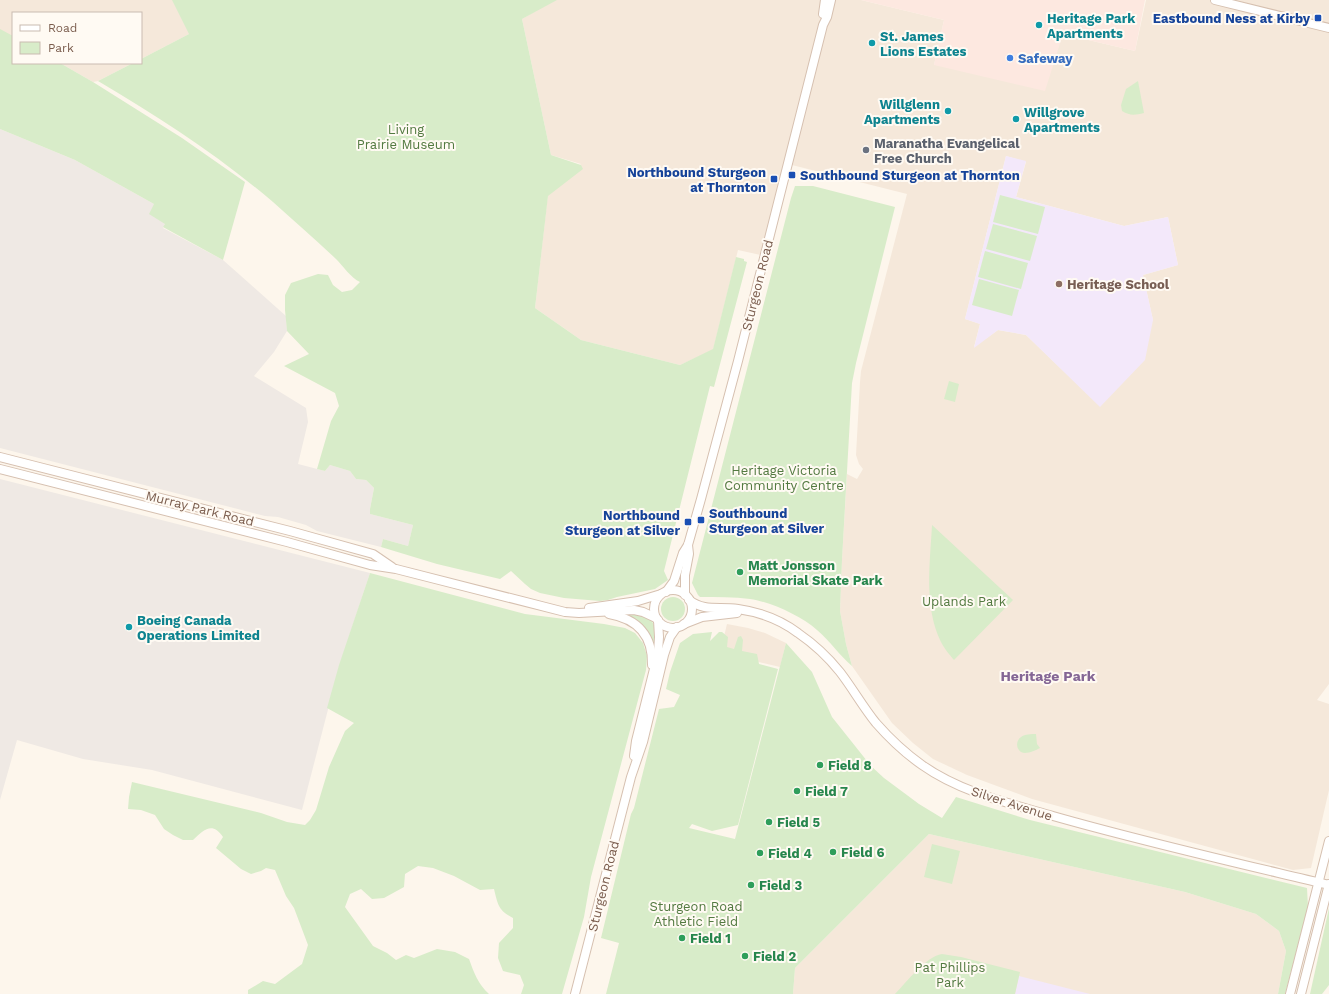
<svg xmlns="http://www.w3.org/2000/svg" width="1329" height="994" font-family="'Work Sans',sans-serif">
<style>
.residential{fill:#f5e8da;fill-rule:evenodd}
.commercial{fill:#fde8e0}
.industrial{fill:#efe9e4}
.education{fill:#f3e8fa}
.green{fill:#d8ecc9}
.lines{fill:none;stroke-linecap:round;stroke-linejoin:round}
.secondary-casing{stroke:#d6c0b0;stroke-width:10}
.secondary{stroke:#fff;stroke-width:8}
.transit-dot{fill:#1a4fb4;stroke:#fffaf3;stroke-width:1.5}
.culture-dot{fill:#0f9aa8;stroke:#fffaf3;stroke-width:1.5}
.shop-dot{fill:#3f7fe0;stroke:#fffaf3;stroke-width:1.5}
.worship-dot{fill:#6b7280;stroke:#fffaf3;stroke-width:1.5}
.education-dot{fill:#8d6e63;stroke:#fffaf3;stroke-width:1.5}
.leisure-dot{fill:#2e9e5b;stroke:#fffaf3;stroke-width:1.5}
.labels{text-anchor:middle;stroke-width:4;stroke-linejoin:round;paint-order:stroke}
.culture-label{font-size:13px;font-weight:bold;fill:#0d838f;stroke:#fffaf3;text-anchor:start}
.transit-label{font-size:13px;font-weight:bold;fill:#164399;stroke:#fffaf3;text-anchor:end}
.shop-label{font-size:13px;font-weight:bold;fill:#366cbe;stroke:#fffaf3;text-anchor:start}
.park-label{font-size:13px;fill:#537a41;stroke:#fffaf3}
.worship-label{font-size:13px;font-weight:bold;fill:#5b616d;stroke:#fffaf3;text-anchor:start}
.education-label{font-size:13px;font-weight:bold;fill:#785e54;stroke:#fffaf3;text-anchor:start}
.street-label{font-size:13px;fill:#7a5c4d;stroke:#fffaf3}
.leisure-label{font-size:13px;font-weight:bold;fill:#27864d;stroke:#fffaf3;text-anchor:start}
.neighbourhood-label{font-size:14px;font-weight:bold;fill:#846695;stroke:#fffaf3}
</style>
<rect width="100%" height="100%" fill="#fdf6ec"/>
<g class="residential">
<path d="M 0,0 L 174,0 L 191,33 L 141,59 L 141,13 L 13,13 L 13,37 L 0,30 Z"/>
<path d="M 554,0 L 861,0 L 944,20 L 934,65 L 1063,34 L 1135,51 L 1146,0 L 1329,0 L 1329,684 L 1317,700 L 1329,704 L 1329,790 L 1311,868 L 1293,870 L 1032,799 L 967,775 L 933,759 L 913,743 L 892,723 L 852,666 L 846,644 L 840,611 L 842,560 L 847,474 L 857,479 L 863,469 L 859,464 L 856,455 L 860,382 L 861,371 L 907,194 L 788,164 L 765,256 L 738,250 L 713,350 L 680,365 L 581,340 L 535,308 L 548,194 L 581,164 L 551,155 L 522,19 ZM 1006,156 L 1026,162 L 1016,197 L 1124,226 L 1168,217 L 1178,265 L 1143,275 L 1153,320 L 1100,406 L 1026,335 L 998,330 L 974,347 L 980,324 L 965,319 Z"/>
<path d="M 60,63 L 133,63 L 98,81 L 93,82 Z"/>
<path d="M 727,624 L 748,628 L 765,633 L 786,643 L 780,667 L 720,653 Z"/>
<path d="M 929,834 L 1185,892 L 1256,914 L 1279,931 L 1286,951 L 1278,994 L 793,994 L 795,968 Z"/>
</g>
<path class="commercial" d="M 861,0 L 1145,0 L 1135,51 L 1063,34 L 1045,91 L 934,65 L 944,20 Z"/>
<g class="industrial">
<path d="M 0,129 L 75,160 L 154,204 L 165,224 L 163,228 L 223,260 L 286,316 L 287,331 L 274,352 L 254,376 L 306,408 L 308,422 L 298,464 L 325,471 L 330,465 L 350,471 L 356,479 L 366,480 L 374,488 L 370,509 L 370,514 L 413,525 L 408,546 L 383,539 L 381,547 L 317,531 L 306,525 L 278,517 L 265,516 L 0,448 Z"/>
<path d="M 0,479 L 370,573 L 339,667 L 302,810 L 152,770 L 83,759 L 17,740 L 0,800 Z"/>
</g>
<g class="education">
<path d="M 1006,156 L 1026,161 L 1016,197 L 1124,226 L 1168,217 L 1178,265 L 1143,275 L 1153,320 L 1145,360 L 1100,407 L 1026,335 L 998,330 L 974,348 L 980,324 L 965,319 Z"/>
<path d="M 1019,976 L 1090,994 L 1015,994 Z"/>
</g>
<g class="green">
<path d="M 172,0 L 557,0 L 522,19 L 551,155 L 581,165 L 583,169 L 548,196 L 535,308 L 581,340 L 680,365 L 713,349 L 736,257 L 744,259 L 744,261 L 747,262 L 714,387 L 710,386 L 664,571 L 668,580 L 655,589 L 617,597 L 608,600 L 600,601 L 564,598 L 540,593 L 531,589 L 525,584 L 511,571 L 500,579 L 437,564 L 381,547 L 383,539 L 408,546 L 413,525 L 370,514 L 370,509 L 374,488 L 366,480 L 356,479 L 350,471 L 330,465 L 325,471 L 317,469 L 331,421 L 339,406 L 335,393 L 284,366 L 309,354 L 287,331 L 285,310 L 285,295 L 291,283 L 318,274 L 328,275 L 333,285 L 342,292 L 352,290 L 360,282 C 351,278 343,266 336,259 C 316,240 294,221 273,202 C 219,156 159,117 98,81 L 133,63 L 141,63 L 141,59 L 189,34 Z"/>
<path d="M 0,29 L 13,36 L 13,63 L 60,63 L 93,82 L 182,138 L 245,182 L 223,260 L 163,227 L 165,224 L 149,214 L 154,204 L 75,160 L 0,129 Z"/>
<path d="M 1138,81 L 1144,113 C 1135,115 1130,116 1122,111 L 1121,105 L 1126,89 Z"/>
<path d="M 795,186 L 813,186 L 895,207 L 856,363 L 852,383 L 842,560 L 840,611 L 846,644 L 852,666 C 839,655 830,641 817,630 C 801,616 771,602 750,599 C 734,597 717,597 700,597 L 698,595 L 692,583 L 791,198 Z"/>
<path d="M 1000,195 L 1045,207 L 1038,234 L 993,222 Z"/>
<path d="M 993,224 L 1037,236 L 1030,261 L 986,249 Z"/>
<path d="M 985,251 L 1028,263 L 1021,289 L 978,277 Z"/>
<path d="M 979,279 L 1019,290 L 1012,316 L 972,305 Z"/>
<path d="M 949,381 L 959,384 L 955,402 L 944,399 Z"/>
<path d="M 932,525 L 1013,600 L 954,660 C 949,654 943,647 940,640 C 924,605 930,563 932,525 Z"/>
<path d="M 370,573 L 525,614 L 604,624 L 625,628 L 635,633 L 643,643 L 647,656 L 646,670 L 591,877 L 584,917 L 562,994 L 521,994 L 524,985 L 520,975 L 503,971 L 498,958 L 499,943 L 513,928 L 513,918 C 498,910 498,905 494,889 L 480,890 L 454,876 L 433,868 L 418,866 L 405,874 L 404,887 L 384,898 L 372,899 L 361,889 L 350,894 L 345,907 L 373,946 L 387,953 L 396,960 L 406,955 L 414,958 L 437,949 L 455,952 L 469,959 C 474,973 478,984 489,994 L 248,994 L 248,990 L 263,981 L 275,984 L 302,964 L 308,945 L 294,908 L 286,896 L 275,870 L 266,868 L 261,871 L 251,874 L 241,869 L 216,848 L 223,837 C 212,821 204,830 193,840 L 183,840 L 173,835 L 164,829 L 155,815 L 141,810 L 128,809 L 129,797 L 132,782 L 261,813 L 287,822 L 305,825 L 310,820 L 316,810 L 329,767 L 345,731 L 354,723 L 327,708 L 339,665 Z"/>
<circle cx="673" cy="609" r="12"/>
<path d="M 630,615 C 657,614 655,625 656,647 L 654,647 C 650,632 642,624 629,616 Z"/>
<path d="M 712,632 L 710,641 L 719,632 L 722,632 L 728,637 L 727,647 L 734,649 L 738,637 L 741,636 L 743,640 L 742,651 L 757,654 L 759,664 L 778,669 L 738,825 L 712,831 L 692,824 L 689,828 L 735,839 L 786,643 L 812,672 L 832,717 L 871,766 L 884,778 L 919,804 L 942,818 L 956,797 L 1030,820 L 1307,888 L 1308,907 L 1285,994 L 1278,994 L 1286,951 L 1279,931 L 1256,914 L 1185,892 L 929,834 L 795,968 L 793,994 L 606,994 L 619,943 L 601,938 L 631,814 L 634,808 L 659,709 L 674,707 L 680,695 L 666,689 L 670,672 L 680,643 L 693,634 Z"/>
<path d="M 1036,734 L 1037,744 L 1040,748 C 1036,750 1030,753 1025,753 C 1017,753 1014,742 1021,737 C 1025,734 1031,734 1036,734 Z"/>
<path d="M 932,844 L 960,851 L 952,884 L 924,877 Z"/>
<path d="M 1329,908 L 1329,985 L 1322,994 L 1310,994 Z"/>
<path d="M 942,954 L 961,957 L 1020,972 L 1015,994 L 895,994 C 907,982 925,957 942,954 Z"/>
</g>
<g class="lines">
<defs>
<g id="secondary">
<path d="M 1215,0 L 1329,28"/>
<path d="M 823,14 L 825,0"/>
<path d="M 0,457 L 290,531 L 373,554 L 392,567"/>
<path d="M 0,469 L 287,542 L 370,565 L 396,569 L 565,612 L 579,613 L 634,610 L 643,612 L 656,618"/>
<circle cx="673" cy="609" r="19"/>
<path d="M 666,592 L 674,581 L 683,553 L 688,545 L 701,499 L 738,361 L 823,25 L 827,17 L 831,0"/>
<path d="M 685,595 L 685,575 L 689,554 L 688,545"/>
<path d="M 689,600 C 705,612 719,606 738,609 C 759,612 781,620 798,633 C 814,644 828,657 840,672 C 853,689 863,707 876,723 C 890,739 905,753 922,765 C 960,792 1008,803 1053,816 C 1144,842 1237,863 1329,885"/>
<path d="M 589,608 L 638,601 L 661,594"/>
<path d="M 609,614 C 638,619 653,636 652,665"/>
<path d="M 684,624 L 702,617 L 737,613"/>
<path d="M 634,756 L 636,741 L 658,653 L 659,637 L 658,620"/>
<path d="M 575,994 L 631,777 L 643,742 L 664,655 L 670,637 L 677,627"/>
<path d="M 1290,994 L 1329,841"/>
<path d="M 1301,994 L 1329,884"/>
</g>
</defs>
<use href="#secondary" class="secondary-casing"/>
<use href="#secondary" class="secondary"/>
</g>
<g class="transit-dot">
<rect x="1314" y="14" width="8" height="8" rx="2"/>
<rect x="788" y="171" width="8" height="8" rx="2"/>
<rect x="770" y="175" width="8" height="8" rx="2"/>
<rect x="697" y="516" width="8" height="8" rx="2"/>
<rect x="684" y="518" width="8" height="8" rx="2"/>
</g>
<g class="culture-dot">
<circle cx="1039" cy="25" r="4"/>
<circle cx="872" cy="43" r="4"/>
<circle cx="948" cy="111" r="4"/>
<circle cx="1016" cy="119" r="4"/>
<circle cx="129" cy="627" r="4"/>
</g>
<circle class="shop-dot" cx="1010" cy="58" r="4"/>
<circle class="worship-dot" cx="866" cy="150" r="4"/>
<circle class="education-dot" cx="1059" cy="284" r="4"/>
<g class="leisure-dot">
<circle cx="740" cy="572" r="4"/>
<circle cx="820" cy="765" r="4"/>
<circle cx="797" cy="791" r="4"/>
<circle cx="769" cy="822" r="4"/>
<circle cx="833" cy="852" r="4"/>
<circle cx="760" cy="853" r="4"/>
<circle cx="751" cy="885" r="4"/>
<circle cx="682" cy="938" r="4"/>
<circle cx="745" cy="956" r="4"/>
</g>
<g class="labels">
<g class="culture-label">
<text x="1047" y="23">Heritage Park<tspan x="1047" dy="15">Apartments</tspan></text>
<text x="880" y="41">St. James<tspan x="880" dy="15">Lions Estates</tspan></text>
<text x="940" y="109" text-anchor="end">Willglenn<tspan x="940" dy="15">Apartments</tspan></text>
<text x="1024" y="117">Willgrove<tspan x="1024" dy="15">Apartments</tspan></text>
<text x="137" y="625">Boeing Canada<tspan x="137" dy="15">Operations Limited</tspan></text>
</g>
<g class="transit-label">
<text x="1310" y="23">Eastbound Ness at Kirby</text>
<text x="766" y="177">Northbound Sturgeon<tspan x="766" dy="15">at Thornton</tspan></text>
<text x="800" y="180" text-anchor="start">Southbound Sturgeon at Thornton</text>
<text x="709" y="518" text-anchor="start">Southbound<tspan x="709" dy="15">Sturgeon at Silver</tspan></text>
<text x="680" y="520">Northbound<tspan x="680" dy="15">Sturgeon at Silver</tspan></text>
</g>
<g class="shop-label">
<text x="1018" y="63">Safeway</text>
</g>
<g class="park-label">
<text x="406" y="134">Living<tspan x="406" dy="15">Prairie Museum</tspan></text>
<text x="784" y="475">Heritage Victoria<tspan x="784" dy="15">Community Centre</tspan></text>
<text x="964" y="606">Uplands Park</text>
<text x="696" y="911">Sturgeon Road<tspan x="696" dy="15">Athletic Field</tspan></text>
<text x="950" y="972">Pat Phillips<tspan x="950" dy="15">Park</tspan></text>
</g>
<g class="worship-label">
<text x="874" y="148">Maranatha Evangelical<tspan x="874" dy="15">Free Church</tspan></text>
</g>
<g class="education-label">
<text x="1067" y="289">Heritage School</text>
</g>
<g class="street-label">
<text transform="translate(757 285) rotate(-76)" y="5">Sturgeon Road</text>
<text transform="translate(200 508) rotate(14)" y="5">Murray Park Road</text>
<text transform="translate(1012 803) rotate(18)" y="5">Silver Avenue</text>
<text transform="translate(603 886) rotate(-76)" y="5">Sturgeon Road</text>
</g>
<g class="leisure-label">
<text x="748" y="570">Matt Jonsson<tspan x="748" dy="15">Memorial Skate Park</tspan></text>
<text x="828" y="770">Field 8</text>
<text x="805" y="796">Field 7</text>
<text x="777" y="827">Field 5</text>
<text x="841" y="857">Field 6</text>
<text x="768" y="858">Field 4</text>
<text x="759" y="890">Field 3</text>
<text x="690" y="943">Field 1</text>
<text x="753" y="961">Field 2</text>
</g>
<g class="neighbourhood-label">
<text x="1048" y="681">Heritage Park</text>
</g>
</g>
<rect x="12" y="12" width="130" height="52" fill="#fffaf3" stroke="#cabbb1"/>
<rect x="20" y="25" width="20" height="6" fill="#ffffff" stroke="#cabbb1"/>
<text x="48" y="32" font-size="12" fill="#7a5c4d">Road</text>
<rect x="20" y="42" width="20" height="12" fill="#d8ecc9" stroke="#cabbb1"/>
<text x="48" y="52" font-size="12" fill="#7a5c4d">Park</text>
</svg>
